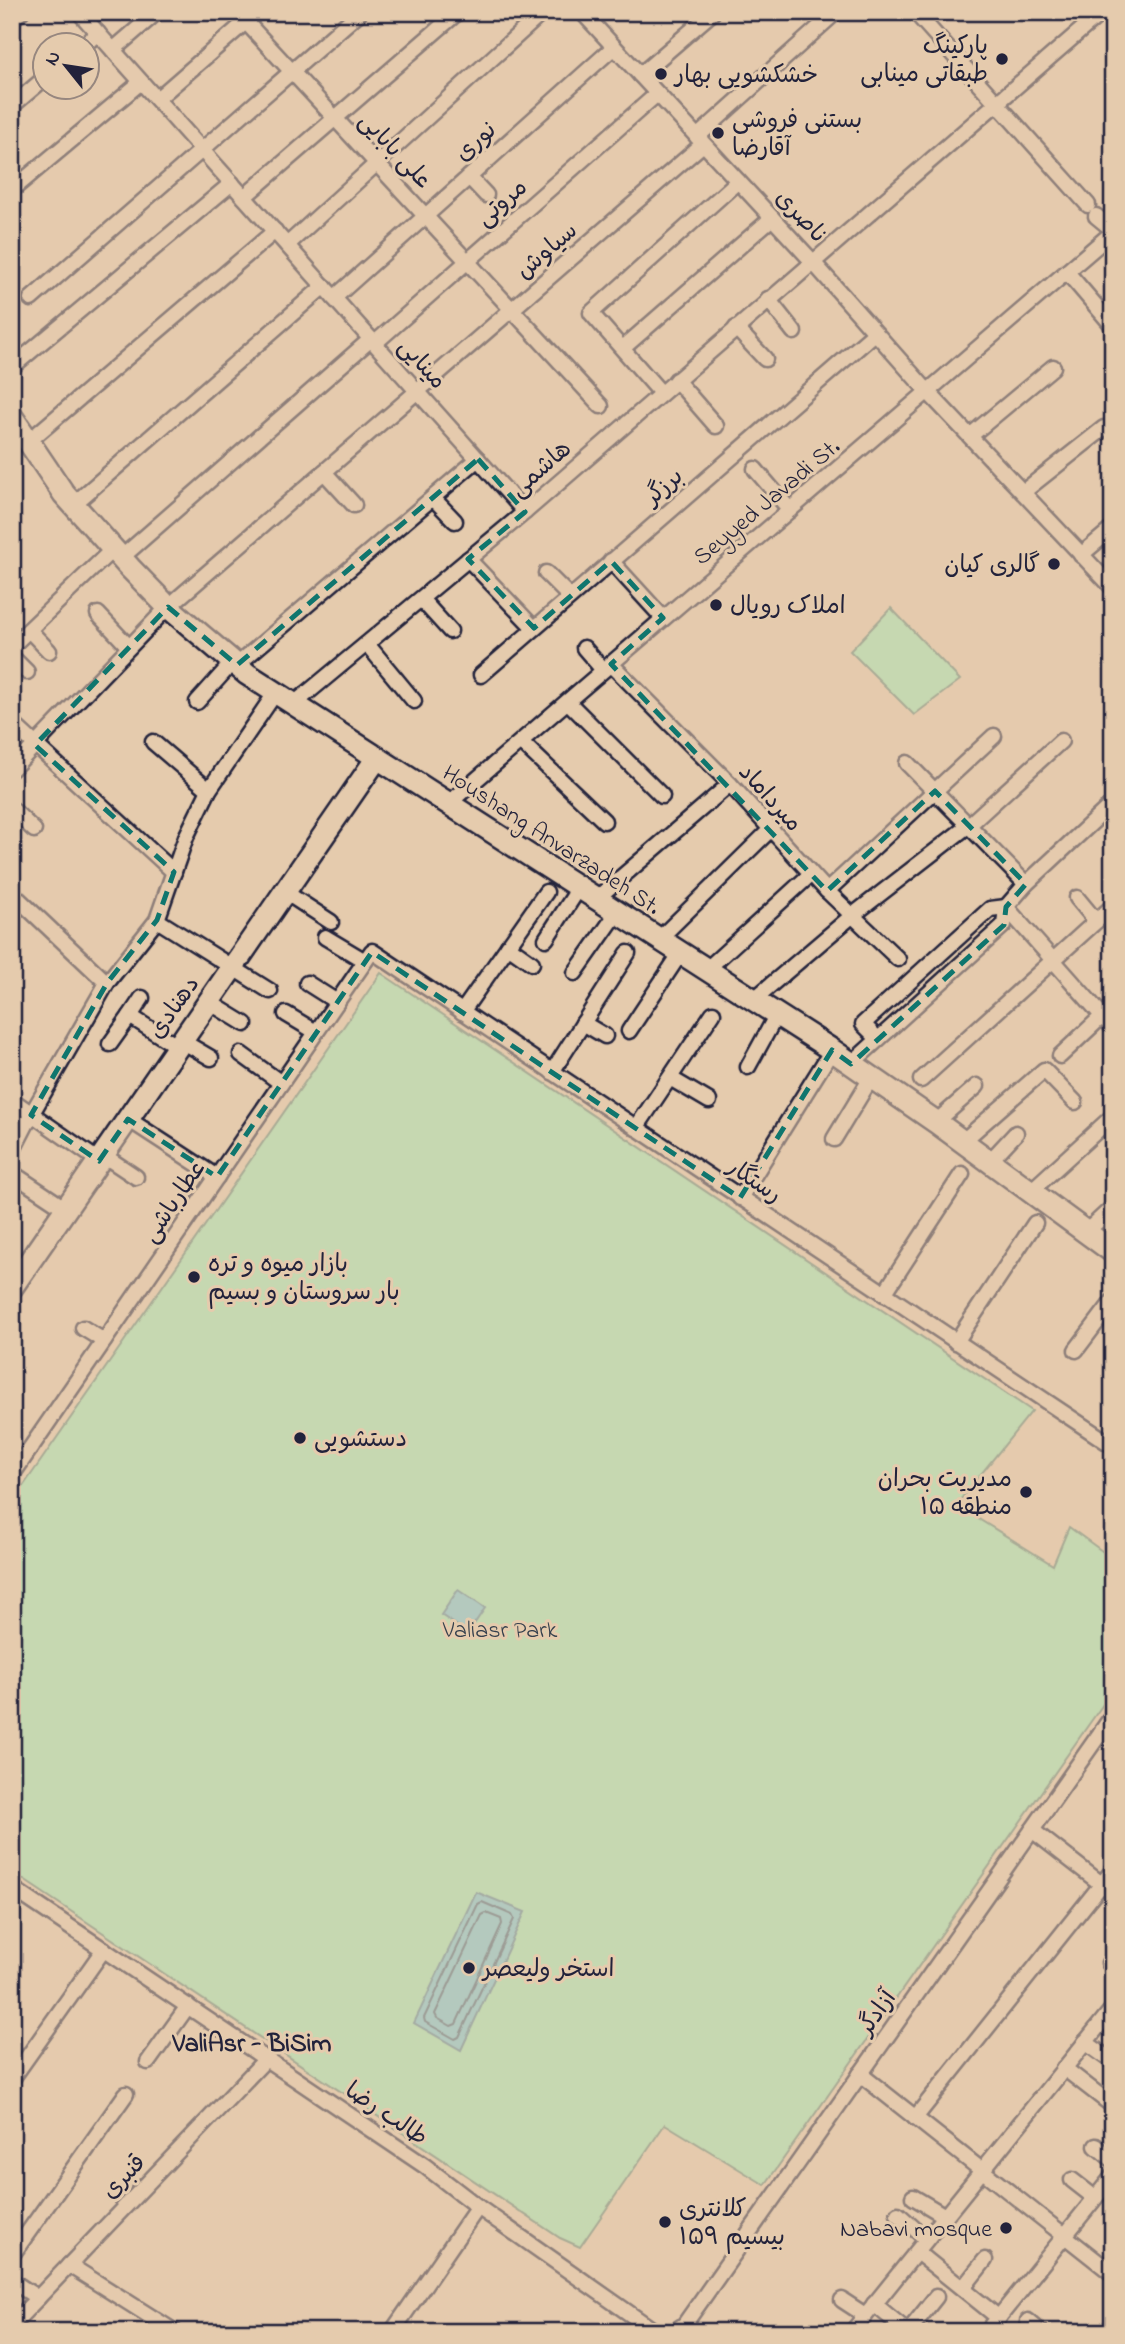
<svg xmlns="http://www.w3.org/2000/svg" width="1125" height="2344" font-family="'Indie Flower','Playpen Sans Arabic',sans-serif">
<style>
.green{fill:#a0e8b5;stroke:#618578;stroke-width:2}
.water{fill:#78c8d3;stroke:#568696;stroke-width:2}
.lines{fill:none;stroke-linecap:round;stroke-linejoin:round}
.shore{stroke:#446478;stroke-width:2}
.minor-casing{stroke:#22223b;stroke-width:19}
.secondary-casing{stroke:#22223b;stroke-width:26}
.minor{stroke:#e5cbad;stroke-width:14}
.secondary{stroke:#e5cbad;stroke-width:21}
.marked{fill:none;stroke:#0f766e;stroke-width:5;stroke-dasharray:14 9;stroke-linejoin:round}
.poi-dot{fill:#22223b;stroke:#e5cbad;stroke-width:2.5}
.labels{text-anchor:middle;stroke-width:6;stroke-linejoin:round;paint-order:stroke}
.poi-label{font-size:24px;fill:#22223b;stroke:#e5cbad;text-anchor:start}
.street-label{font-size:24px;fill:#22223b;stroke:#e5cbad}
.park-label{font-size:24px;fill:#35404d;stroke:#e5cbad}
.neighbourhood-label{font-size:26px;font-weight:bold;fill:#22223b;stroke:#e5cbad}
</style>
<rect width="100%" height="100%" fill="#e5cbad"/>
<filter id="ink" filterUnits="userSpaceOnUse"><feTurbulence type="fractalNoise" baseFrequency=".0143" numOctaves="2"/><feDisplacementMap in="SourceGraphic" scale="14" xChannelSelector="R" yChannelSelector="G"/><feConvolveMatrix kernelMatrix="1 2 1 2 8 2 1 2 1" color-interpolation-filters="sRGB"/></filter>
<g filter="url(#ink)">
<g class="green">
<path d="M 891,608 L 960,680 L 914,715 L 850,651 Z"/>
<path d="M 381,973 L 1032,1411 L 956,1505 L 1053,1565 L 1069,1527 L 1113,1559 L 1113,1690 L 765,2185 L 665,2124 L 580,2247 L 560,2238 L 12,1872 L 12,1502 Z"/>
</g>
<g class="water">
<path d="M 458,1590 L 485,1608 L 468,1633 L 441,1615 Z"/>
<path d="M 476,1892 L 525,1912 L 461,2050 L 414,2023 Z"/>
</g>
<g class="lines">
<g class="shore">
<path d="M 482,1902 L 512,1915 L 514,1919 L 459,2037 L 455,2039 L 425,2022 L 424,2018 L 478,1904 Z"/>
<path d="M 486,1913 L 501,1919 L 502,1924 L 456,2024 L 451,2026 L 437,2018 L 435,2014 L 482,1915 Z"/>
</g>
<defs>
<g id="minor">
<path d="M 79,12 L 525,512"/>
<path d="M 582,12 L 812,261 L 928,392 L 1113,588"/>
<path d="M 915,12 L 1088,205"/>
<path d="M 12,19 L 21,12"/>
<path d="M 246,22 L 601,406"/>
<path d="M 83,46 L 98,33"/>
<path d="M 113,50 L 157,12"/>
<path d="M 640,75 L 713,12"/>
<path d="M 157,99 L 257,12"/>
<path d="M 12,106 L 46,77"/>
<path d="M 697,137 L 836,12"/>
<path d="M 469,177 L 486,195"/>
<path d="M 12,190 L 141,82"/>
<path d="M 244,197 L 458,12"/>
<path d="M 1096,216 L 1113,230"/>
<path d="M 287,245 L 543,12"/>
<path d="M 1067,272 L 1113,326"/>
<path d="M 334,298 L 614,47"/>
<path d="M 31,299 L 360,12"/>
<path d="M 768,299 L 794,332"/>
<path d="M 736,328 L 765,359"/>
<path d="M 375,343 L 657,94"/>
<path d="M 623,348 L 772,218"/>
<path d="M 12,367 L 232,183"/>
<path d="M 676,380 L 716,426"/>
<path d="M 661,393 L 591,313 L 738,181"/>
<path d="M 970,436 L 1053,367"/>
<path d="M 29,441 L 275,231"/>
<path d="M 755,469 L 790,510"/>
<path d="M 324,472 L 354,505"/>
<path d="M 1023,492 L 1104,428"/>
<path d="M 433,498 L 455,521"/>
<path d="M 74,504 L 324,286"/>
<path d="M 1081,555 L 1113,528"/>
<path d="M 121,558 L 371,339"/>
<path d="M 468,559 L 534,628"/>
<path d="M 611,561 L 663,618"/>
<path d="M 546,573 L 570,597"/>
<path d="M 421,599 L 450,631"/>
<path d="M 98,614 L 129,647"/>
<path d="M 29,630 L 49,651"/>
<path d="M 367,644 L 414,701"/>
<path d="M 12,646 L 113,549"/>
<path d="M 584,648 L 603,670"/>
<path d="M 12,657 L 27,672"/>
<path d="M 611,664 L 730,784 L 827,891 L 898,959"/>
<path d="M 237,665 L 478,459"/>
<path d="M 481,675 L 875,333"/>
<path d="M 197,702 L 233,662"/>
<path d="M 568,702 L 662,796"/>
<path d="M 294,704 L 525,512 L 1102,12"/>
<path d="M 12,723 L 174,872"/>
<path d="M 153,742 L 209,790"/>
<path d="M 521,742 L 604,821"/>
<path d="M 907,763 L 1026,884"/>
<path d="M 12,769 L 168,607 L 703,144"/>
<path d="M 448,804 L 1113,232"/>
<path d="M 12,809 L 34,830"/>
<path d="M 827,891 L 994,736"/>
<path d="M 285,892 L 331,922"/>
<path d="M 12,893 L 107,983"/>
<path d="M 1077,898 L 1096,921"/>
<path d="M 596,899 L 730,784"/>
<path d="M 157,920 L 270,991"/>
<path d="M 325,937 L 365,961"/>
<path d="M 546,939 L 579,888"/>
<path d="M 658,940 L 770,830"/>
<path d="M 508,946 L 532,963"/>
<path d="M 706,970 L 811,874"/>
<path d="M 575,973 L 617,913"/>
<path d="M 307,983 L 337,1002"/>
<path d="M 142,998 L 130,1016 L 178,1047"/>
<path d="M 752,1001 L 853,915 L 969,825 L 1061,741"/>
<path d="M 209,1002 L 245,1024"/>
<path d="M 462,1012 L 546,892"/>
<path d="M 286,1014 L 316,1032"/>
<path d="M 583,1023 L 605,1036"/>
<path d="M 629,1031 L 680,954"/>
<path d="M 878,1039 L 863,1024 L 990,909 L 1006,907 L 1113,1028"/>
<path d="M 182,1041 L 211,1058"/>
<path d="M 110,1044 L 130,1016"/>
<path d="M 241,1054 L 281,1083"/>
<path d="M 1060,1056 L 1113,1006"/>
<path d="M 851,1064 L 1004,925 L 1006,907 L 1026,884 L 1113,803"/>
<path d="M 748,1067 L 776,1016"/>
<path d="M 552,1072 L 628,953"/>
<path d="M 670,1078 L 709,1101"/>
<path d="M 921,1080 L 1113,906"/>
<path d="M 12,1100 L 99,1161"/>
<path d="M 128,1119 L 217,1177"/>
<path d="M 936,1122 L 977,1086"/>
<path d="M 636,1128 L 713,1013"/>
<path d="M 834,1139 L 871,1078"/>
<path d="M 962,1142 L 1044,1070 L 1075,1102"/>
<path d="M 12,1152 L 31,1115 L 107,983 L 157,920 L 186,837 L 209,790 L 276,692"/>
<path d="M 103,1155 L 136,1177"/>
<path d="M 990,1161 L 1016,1133"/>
<path d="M 12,1173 L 66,1209"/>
<path d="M 1031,1191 L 1113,1116"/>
<path d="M 740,1198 L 832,1050"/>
<path d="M 1086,1232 L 1113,1207"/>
<path d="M 884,1294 L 962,1174"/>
<path d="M 83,1328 L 104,1341"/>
<path d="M 956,1342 L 1035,1223"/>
<path d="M 1076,1350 L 1113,1301"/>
<path d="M 12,1475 L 372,951 L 1113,1446"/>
<path d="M 1101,1732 L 1113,1741"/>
<path d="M 1032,1830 L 1113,1893"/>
<path d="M 12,1888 L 425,2166 L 478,2207 L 653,2330 L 663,2332"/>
<path d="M 1109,1963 L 1113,1966"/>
<path d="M 1085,2042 L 1113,2062"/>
<path d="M 148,2062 L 188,2006"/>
<path d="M 1064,2068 L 1113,2106"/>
<path d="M 860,2074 L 1113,2274"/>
<path d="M 12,2079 L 104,1949"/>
<path d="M 915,2118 L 1113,1870"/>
<path d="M 1096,2146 L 1113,2160"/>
<path d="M 1072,2180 L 1095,2198"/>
<path d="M 913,2197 L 945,2216"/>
<path d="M 898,2214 L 926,2239"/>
<path d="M 917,2252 L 999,2318"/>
<path d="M 12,2255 L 126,2094"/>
<path d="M 69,2265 L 175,2332"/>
<path d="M 12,2281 L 38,2298"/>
<path d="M 963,2288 L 985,2260"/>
<path d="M 842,2300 L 865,2315"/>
<path d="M 874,2304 L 908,2332"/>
<path d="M 1028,2321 L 1041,2332"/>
<path d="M 12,2325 L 266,2059"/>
<path d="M 392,2332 L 478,2207"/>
<path d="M 673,2332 L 684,2325 L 1113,1715"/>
<path d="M 852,2332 L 1113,2008"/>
<path d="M 908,2332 L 936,2297"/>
<path d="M 987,2332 L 1113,2176"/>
</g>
<g id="secondary">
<path d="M 12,417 L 64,494 L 130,568 L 168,607 L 247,674 L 832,1050 L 936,1122 L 1113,1252"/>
<path d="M 12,1287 L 377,758"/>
</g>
</defs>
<use href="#minor" class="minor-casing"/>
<use href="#secondary" class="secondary-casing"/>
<use href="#minor" class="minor"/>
<use href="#secondary" class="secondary"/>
</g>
</g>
<path d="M0 0H1125V2344H0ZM 478,459 L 525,512 L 468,559 L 534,628 L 611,561 L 663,618 L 611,664 L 827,891 L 935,791 L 1026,884 L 1006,907 L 1004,925 L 851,1064 L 832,1050 L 740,1198 L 372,952 L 217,1177 L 128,1119 L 99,1161 L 31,1115 L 107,983 L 157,920 L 174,872 L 35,745 L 168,607 L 237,665 Z" fill="#e5cbad" fill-opacity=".55" fill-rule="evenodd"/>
<path class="marked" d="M 478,459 L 525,512 L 468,559 L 534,628 L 611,561 L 663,618 L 611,664 L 827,891 L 935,791 L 1026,884 L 1006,907 L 1004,925 L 851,1064 L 832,1050 L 740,1198 L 372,952 L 217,1177 L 128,1119 L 99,1161 L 31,1115 L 107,983 L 157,920 L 174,872 L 35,745 L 168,607 L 237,665 Z"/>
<g class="poi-dot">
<circle cx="1002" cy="59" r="7"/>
<circle cx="661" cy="74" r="7"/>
<circle cx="718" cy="133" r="7"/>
<circle cx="1054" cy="564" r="7"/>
<circle cx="716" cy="605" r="7"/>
<circle cx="194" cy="1277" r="7"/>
<circle cx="300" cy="1438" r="7"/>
<circle cx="1026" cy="1492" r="7"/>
<circle cx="469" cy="1968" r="7"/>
<circle cx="665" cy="2222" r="7"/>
<circle cx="1006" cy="2228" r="7"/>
</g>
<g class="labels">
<g class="poi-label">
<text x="988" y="53" text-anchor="end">پارکینگ<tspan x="988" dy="28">طبقاتی مینابی</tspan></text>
<text x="675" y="82">خشکشویی بهار</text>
<text x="732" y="127">بستنی فروشی<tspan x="732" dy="28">آقارضا</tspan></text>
<text x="1040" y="572" text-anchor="end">گالری کیان</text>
<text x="730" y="613">املاک رویال</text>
<text x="208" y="1271">بازار میوه و تره<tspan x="208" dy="28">بار سروستان و بسیم</tspan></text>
<text x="314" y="1446">دستشویی</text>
<text x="1012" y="1486" text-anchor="end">مدیریت بحران<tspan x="1012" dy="28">منطقه ۱۵</tspan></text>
<text x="483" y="1976">استخر ولیعصر</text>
<text x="679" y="2216">کلانتری<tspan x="679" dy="28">۱۵۹ بیسیم</tspan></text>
<text x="992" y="2236" text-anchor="end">Nabavi mosque</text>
</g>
<g class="street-label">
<text transform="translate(475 141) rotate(-42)" y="8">نوری</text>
<text transform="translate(396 150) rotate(47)" y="8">علی بابایی</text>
<text transform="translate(501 202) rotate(-41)" y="8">مروتی</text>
<text transform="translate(802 216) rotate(47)" y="8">ناصری</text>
<text transform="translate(546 250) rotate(-41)" y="8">سیاوش</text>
<text transform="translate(423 363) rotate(48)" y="8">مینایی</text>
<text transform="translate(540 468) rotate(-41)" y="8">هاشمی</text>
<text transform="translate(663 486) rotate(-41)" y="8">برزگر</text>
<text transform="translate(766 501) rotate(-40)" y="8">Seyyed Javadi St.</text>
<text transform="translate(771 797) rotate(48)" y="8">میرداماد</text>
<text transform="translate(552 839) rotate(33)" y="8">Houshang Anvarzadeh St.</text>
<text transform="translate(173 1007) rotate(-55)" y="8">دهنادی</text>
<text transform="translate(755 1180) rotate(34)" y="8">رستگار</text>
<text transform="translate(173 1201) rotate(-56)" y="8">عطارباشی</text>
<text transform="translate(876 2012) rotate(-55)" y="8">آزادگر</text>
<text transform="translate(387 2113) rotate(34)" y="8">طالب رضا</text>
<text transform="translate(123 2176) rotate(-46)" y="8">قنبری</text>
</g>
<g class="park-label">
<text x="500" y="1637">Valiasr Park</text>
</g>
<g class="neighbourhood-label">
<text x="252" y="2051">ValiAsr - BiSim</text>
</g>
</g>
<rect width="1125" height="2344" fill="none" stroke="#e5cbad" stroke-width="42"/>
<rect x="21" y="21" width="1083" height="2302" fill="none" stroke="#22223b" stroke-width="2.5" filter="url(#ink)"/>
<g transform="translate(66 66) rotate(300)"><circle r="33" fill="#e5cbad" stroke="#97877f" stroke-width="2"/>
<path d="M0-5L12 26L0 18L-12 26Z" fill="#22223b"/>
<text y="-10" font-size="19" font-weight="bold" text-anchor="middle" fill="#22223b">N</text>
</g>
</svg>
